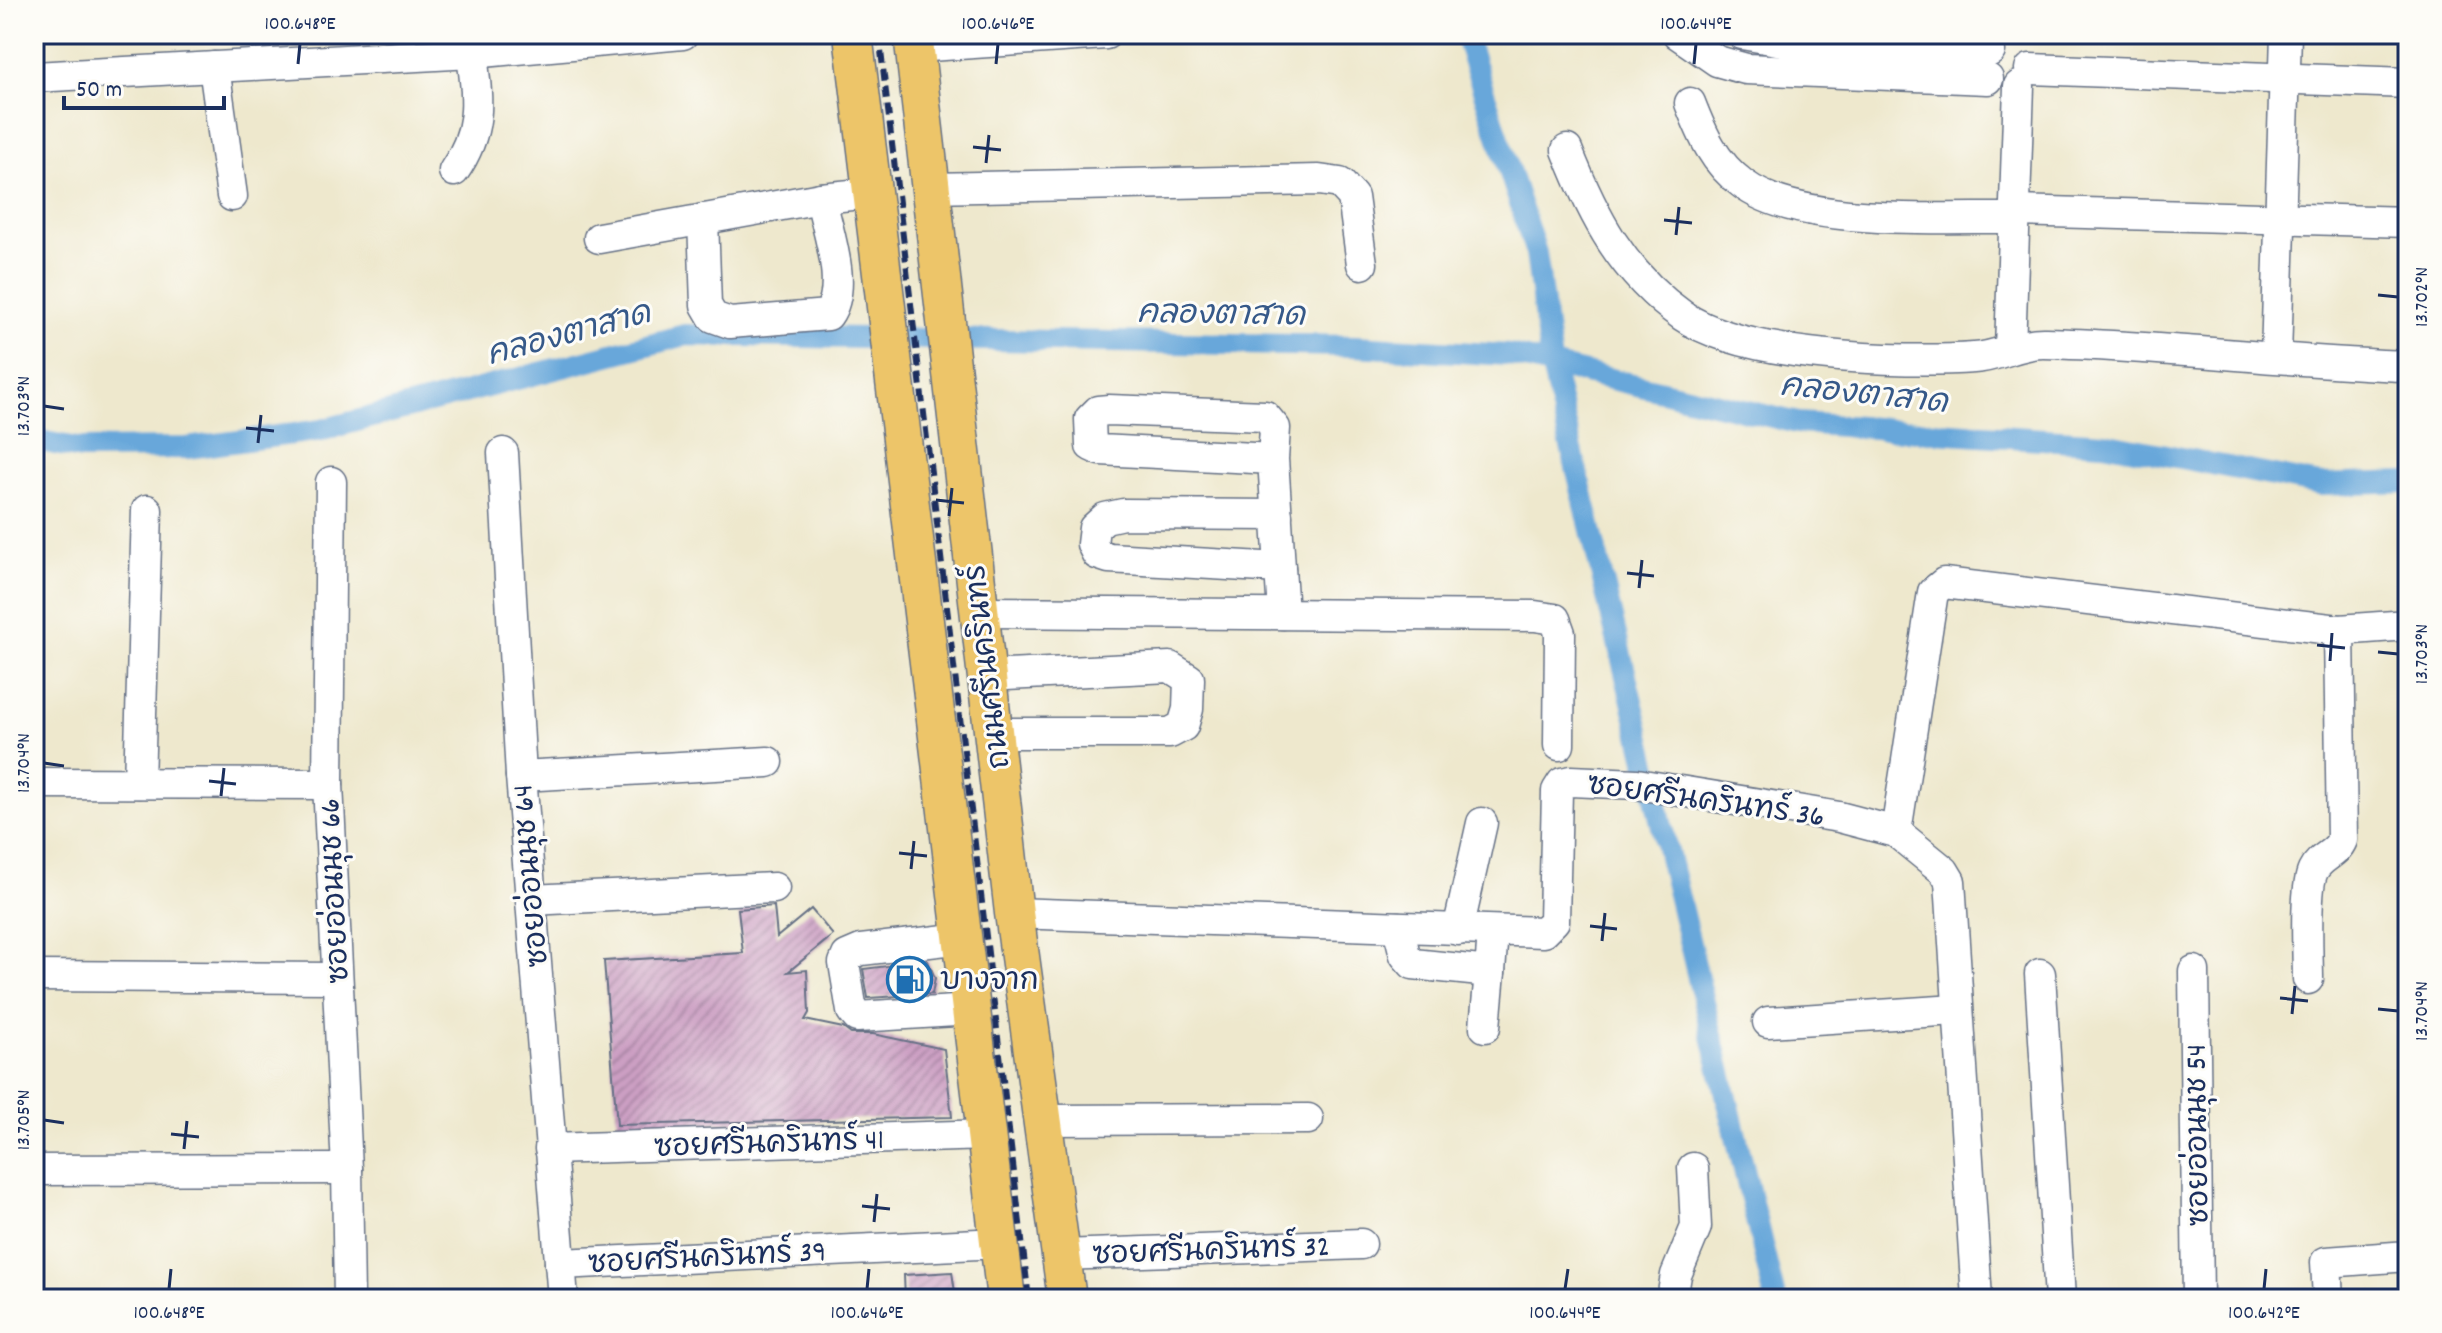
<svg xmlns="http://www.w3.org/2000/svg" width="2442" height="1333" font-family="Dekko,'Playpen Sans Thai',sans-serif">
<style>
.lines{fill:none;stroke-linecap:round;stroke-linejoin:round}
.canal{stroke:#67a7da;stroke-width:22}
.building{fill:url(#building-hatch)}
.minor-casing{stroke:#657085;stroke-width:33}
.major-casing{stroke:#657085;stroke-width:41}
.minor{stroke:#fff;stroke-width:30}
.major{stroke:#edc569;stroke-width:38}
.rail{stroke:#1b2f5e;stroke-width:6;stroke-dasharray:12 6;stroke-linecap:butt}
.ticks{fill:none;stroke:#1b2f5e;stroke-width:3}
.labels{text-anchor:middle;stroke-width:6;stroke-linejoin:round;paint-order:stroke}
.street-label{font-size:30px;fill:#1b2f5e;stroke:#fdfcf7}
.poi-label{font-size:30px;fill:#1b2f5e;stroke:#fdfcf7;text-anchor:start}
.water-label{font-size:32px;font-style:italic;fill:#365989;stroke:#fdfcf7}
.neatline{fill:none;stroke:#1b2f5e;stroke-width:3}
.ticks-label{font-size:20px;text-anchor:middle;fill:#1b2f5e}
</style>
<defs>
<pattern id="building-hatch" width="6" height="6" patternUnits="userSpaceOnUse" patternTransform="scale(2)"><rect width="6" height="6" fill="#cc9fc3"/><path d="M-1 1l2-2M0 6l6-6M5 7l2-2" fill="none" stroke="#a582a2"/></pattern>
</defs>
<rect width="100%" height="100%" fill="#fdfcf7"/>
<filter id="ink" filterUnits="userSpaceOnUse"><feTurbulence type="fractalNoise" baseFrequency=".0125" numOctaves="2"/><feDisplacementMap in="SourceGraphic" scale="16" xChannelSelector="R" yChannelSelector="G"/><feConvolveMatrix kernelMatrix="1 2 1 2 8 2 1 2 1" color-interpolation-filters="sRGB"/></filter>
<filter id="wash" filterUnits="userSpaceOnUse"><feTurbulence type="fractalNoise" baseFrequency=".006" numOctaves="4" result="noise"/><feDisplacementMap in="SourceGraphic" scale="32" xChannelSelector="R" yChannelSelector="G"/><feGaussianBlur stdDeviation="1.8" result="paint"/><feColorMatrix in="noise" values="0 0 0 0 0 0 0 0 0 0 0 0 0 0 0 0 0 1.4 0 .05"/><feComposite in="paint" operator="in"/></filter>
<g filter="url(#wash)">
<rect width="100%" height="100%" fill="#eee8cd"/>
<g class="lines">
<g class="canal">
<path d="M 1465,34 L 1536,253 L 1551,363 L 1775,1299"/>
<path d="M 34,440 L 82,449 L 187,448 L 322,430 L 685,335 L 1355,346 L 1509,355 L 1798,423 L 2104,443 L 2320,485 L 2408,482"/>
</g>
</g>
<g id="blocks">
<g class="building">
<path d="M 774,906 L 777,937 L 811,909 L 833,935 L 788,972 L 807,970 L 809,1013 L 805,1020 L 843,1028 L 851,1034 L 873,1034 L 944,1049 L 952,1117 L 617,1125 L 604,961 L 743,953 L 738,909 Z"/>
<path d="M 928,961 L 935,978 L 932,994 L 868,998 L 863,969 Z"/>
<path d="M 952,1272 L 956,1299 L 905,1299 L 904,1275 Z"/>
</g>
</g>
</g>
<g filter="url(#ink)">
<use href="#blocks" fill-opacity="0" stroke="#657085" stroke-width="2"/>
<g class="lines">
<defs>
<g id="minor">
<path d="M 1678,34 L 1717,61 L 1746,69 L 1988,79"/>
<path d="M 1742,34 L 1800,44 L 1990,51"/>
<path d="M 914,47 L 1106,34"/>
<path d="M 214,67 L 232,196"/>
<path d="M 2030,69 L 2408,83"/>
<path d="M 34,77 L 472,53 L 683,34"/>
<path d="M 1690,103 C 1702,134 1714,163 1743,184 C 1799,227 1944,217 2015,218"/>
<path d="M 1567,150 C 1593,216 1622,273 1683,316 C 1744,358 1901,363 1974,358 C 1999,357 2020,342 2045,343 C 2166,346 2287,362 2408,366"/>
<path d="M 454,171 C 487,123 475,90 470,36"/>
<path d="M 931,188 L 1319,180 L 1340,183 L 1353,197 L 1362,264"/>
<path d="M 2015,211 L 2408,222"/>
<path d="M 703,219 L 706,305 L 713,317 L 730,323 L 828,315 C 849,285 827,232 821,198"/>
<path d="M 599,238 L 821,198 L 871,193"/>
<path d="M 2010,349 L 2019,86"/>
<path d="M 2276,357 L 2286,34"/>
<path d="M 503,453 L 521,776 L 563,1299"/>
<path d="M 1273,459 L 1100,450 L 1091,446 L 1090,419 L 1098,411 L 1109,410 L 1265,416 L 1275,428 L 1273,459 L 1283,614"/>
<path d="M 331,482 L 328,784 L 347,1169 L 349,1299"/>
<path d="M 1277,515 L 1123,514 L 1105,518 L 1094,528 L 1092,544 L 1097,554 L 1109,558 L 1280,568"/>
<path d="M 980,612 L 1535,616 L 1555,619 L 1560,633 L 1559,745"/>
<path d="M 987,676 L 1170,667 L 1189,679 L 1188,709 L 1183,726 L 1170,733 L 994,733"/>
<path d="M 521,776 L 768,762"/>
<path d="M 34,783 L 328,784"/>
<path d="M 139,783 L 147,510"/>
<path d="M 1896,832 L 1933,592 L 1944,583 L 2339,630 L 2408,625"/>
<path d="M 531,900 L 774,888"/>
<path d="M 1014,913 L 1543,932 L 1554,921 L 1557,791 L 1562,783 L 1571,781 L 1637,784 L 1839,817 L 1896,832 L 1944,871 L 1950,881 L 1977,1299"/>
<path d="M 1398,927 L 1405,955 L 1413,964 L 1490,972 L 1493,931"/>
<path d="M 1458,930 L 1482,823"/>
<path d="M 963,938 L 861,950 L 847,956 L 844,963 L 852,1011 L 857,1017 L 972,1010"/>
<path d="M 2194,971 L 2198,1299"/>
<path d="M 2040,974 L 2060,1299"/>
<path d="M 34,976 L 337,978"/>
<path d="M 2308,979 C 2308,955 2304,890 2313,871 C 2320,856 2336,855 2342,840 L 2339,630"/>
<path d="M 1768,1022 L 1956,1010"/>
<path d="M 1485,1027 L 1490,972"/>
<path d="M 1041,1120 L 1308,1119"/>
<path d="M 550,1149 L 988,1135"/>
<path d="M 34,1170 L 347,1169"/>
<path d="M 1062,1255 L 1361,1244"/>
<path d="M 560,1264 L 999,1243"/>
<path d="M 1672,1299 L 1676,1275 L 1696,1227 L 1693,1168"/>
<path d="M 2328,1299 L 2326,1262 L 2408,1256"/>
</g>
<g id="major">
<path d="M 853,34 L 1006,1299"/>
<path d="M 913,34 L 1014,913 L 1067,1299"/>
</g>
</defs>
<use href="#minor" class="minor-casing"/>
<use href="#major" class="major-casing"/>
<use href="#minor" class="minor"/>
<use href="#major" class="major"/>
<path class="rail" d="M 879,34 L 1029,1299"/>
</g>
</g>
<path class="ticks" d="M 298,64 L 300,44M 996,64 L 998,44M 1694,64 L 1696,44M 973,147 L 1001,150M 986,163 L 989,135M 1664,220 L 1692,223M 1676,235 L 1679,207M 2378,295 L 2398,297M 44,406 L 64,409M 246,428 L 274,431M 258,443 L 261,415M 936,500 L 964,503M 949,516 L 952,488M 1627,573 L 1654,576M 1639,588 L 1642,560M 2317,645 L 2345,648M 2378,652 L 2398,654M 2330,661 L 2332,633M 44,763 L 64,766M 209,781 L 236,784M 221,796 L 224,768M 899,853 L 927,856M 911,869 L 914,841M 1590,926 L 1617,929M 1602,941 L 1605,913M 2280,998 L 2308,1001M 2378,1009 L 2398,1011M 2292,1014 L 2295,986M 44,1120 L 64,1123M 171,1134 L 199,1137M 184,1149 L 187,1121M 862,1206 L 890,1209M 874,1222 L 877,1194M 169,1289 L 171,1269M 867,1289 L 869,1269M 1565,1289 L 1568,1269M 2264,1289 L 2266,1269"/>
<defs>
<symbol id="fuel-ring" viewBox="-11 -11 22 22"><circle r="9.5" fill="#fdfcf7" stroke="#1f6fb2" stroke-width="1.5"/><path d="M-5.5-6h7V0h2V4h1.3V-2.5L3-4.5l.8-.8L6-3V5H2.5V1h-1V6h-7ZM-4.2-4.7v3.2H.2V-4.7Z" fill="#1f6fb2"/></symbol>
</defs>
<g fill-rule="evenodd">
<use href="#fuel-ring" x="884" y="954" width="51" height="51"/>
</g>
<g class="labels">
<g class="street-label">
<text transform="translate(986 667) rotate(-97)" y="10">ถนนศรีนครินทร์</text>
<text transform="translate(1706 799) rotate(8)" y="10">ซอยศรีนครินทร์ 36</text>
<text transform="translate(529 876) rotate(-95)" y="10">ซอยอ่อนนุช 64</text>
<text transform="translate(333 891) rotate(-93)" y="10">ซอยอ่อนนุช 66</text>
<text transform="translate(2196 1135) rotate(-91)" y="10">ซอยอ่อนนุช 54</text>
<text transform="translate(769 1142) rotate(-2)" y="10">ซอยศรีนครินทร์ 41</text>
<text transform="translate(1211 1249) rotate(-2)" y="10">ซอยศรีนครินทร์ 32</text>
<text transform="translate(707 1256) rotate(-3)" y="10">ซอยศรีนครินทร์ 39</text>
</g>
<g class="poi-label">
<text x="940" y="989">บางจาก</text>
</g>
<g class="water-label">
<text transform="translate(1221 312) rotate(1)" y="11">คลองตาสาด</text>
<text transform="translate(568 332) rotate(-15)" y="11">คลองตาสาด</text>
<text transform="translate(1864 392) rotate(6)" y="11">คลองตาสาด</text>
</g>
</g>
<rect width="2442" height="1333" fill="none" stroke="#fdfcf7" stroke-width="88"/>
<path d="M64 96v12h160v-12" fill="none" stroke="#1b2f5e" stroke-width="4"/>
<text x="76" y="96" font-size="24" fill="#1b2f5e" stroke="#fdfcf7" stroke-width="6" paint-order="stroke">50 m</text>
<rect x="44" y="44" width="2354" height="1245" class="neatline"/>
<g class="ticks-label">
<text x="300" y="29">100.648°E</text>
<text x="998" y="29">100.646°E</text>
<text x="1696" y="29">100.644°E</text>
<text transform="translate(2420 297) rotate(-90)" y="7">13.702°N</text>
<text transform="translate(22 406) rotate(-90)" y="7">13.703°N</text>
<text transform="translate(2420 654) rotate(-90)" y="7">13.703°N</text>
<text transform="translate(22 763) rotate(-90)" y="7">13.704°N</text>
<text transform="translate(2420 1011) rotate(-90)" y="7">13.704°N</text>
<text transform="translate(22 1120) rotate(-90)" y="7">13.705°N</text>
<text x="169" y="1318">100.648°E</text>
<text x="867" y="1318">100.646°E</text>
<text x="1565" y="1318">100.644°E</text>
<text x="2264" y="1318">100.642°E</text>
</g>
</svg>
